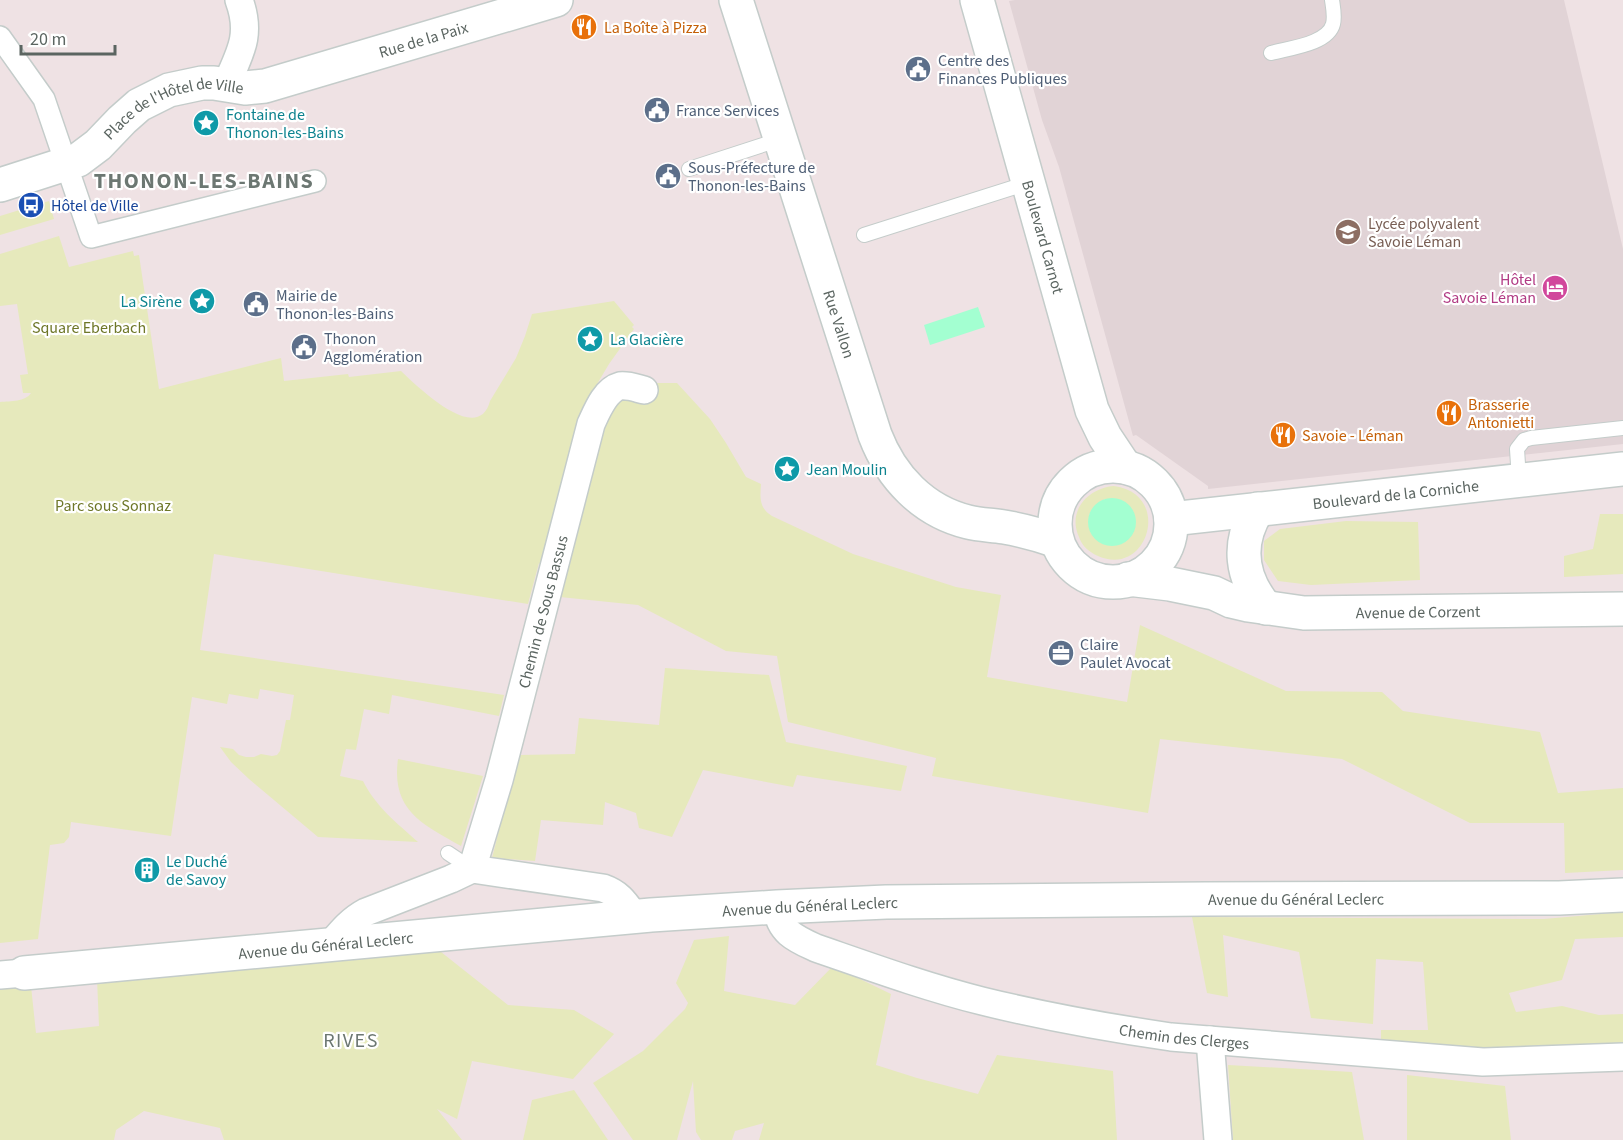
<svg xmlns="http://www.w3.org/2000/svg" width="1623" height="1140" font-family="'Source Sans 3',sans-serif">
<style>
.education{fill:#e1d3d6}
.green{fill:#e6e9bc;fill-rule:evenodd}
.water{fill:#a3ffd1}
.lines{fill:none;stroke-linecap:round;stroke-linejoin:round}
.service-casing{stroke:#c4ccca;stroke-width:16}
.pedestrian-casing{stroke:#c4ccca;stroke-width:24}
.minor-casing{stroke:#c4ccca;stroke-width:30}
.tertiary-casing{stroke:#c4ccca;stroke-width:36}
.service{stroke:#fff;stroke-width:14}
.pedestrian{stroke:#fff;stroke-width:21}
.minor{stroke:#fff;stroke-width:27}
.tertiary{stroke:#fff;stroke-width:33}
.labels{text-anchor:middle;stroke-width:4.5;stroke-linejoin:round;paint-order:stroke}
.food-label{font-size:16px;fill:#c56008;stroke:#fff;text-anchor:start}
.street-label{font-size:16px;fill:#5b6561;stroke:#fff}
.service-label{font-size:16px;fill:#4e5e75;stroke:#fff;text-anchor:start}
.culture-label{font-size:16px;fill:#0d838f;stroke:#fff;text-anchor:start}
.transit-label{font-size:16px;fill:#164399;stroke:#fff;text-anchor:start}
.education-label{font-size:16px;fill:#785e54;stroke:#fff;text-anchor:start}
.hotel-label{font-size:16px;fill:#b23c85;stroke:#fff;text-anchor:end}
.park-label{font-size:16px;fill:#6e7728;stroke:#fff}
.quarter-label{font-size:20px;letter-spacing:1.5px;fill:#6c7772;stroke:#fff}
.district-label{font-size:22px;font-weight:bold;letter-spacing:1.5px;fill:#6c7772;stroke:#fff}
</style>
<rect width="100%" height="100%" fill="#efe2e4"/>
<path class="education" d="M 1015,0 L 1564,0 L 1623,249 L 1623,444 L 1208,489 L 1208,486 L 1136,435 L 1133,436 L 1059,167 L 1042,120 L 1009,1 Z"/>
<g class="green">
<path d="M 49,201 L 54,219 L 0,235 L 0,216 Z"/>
<path d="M 59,236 L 69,267 L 133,251 L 134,256 L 139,255 L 159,389 L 281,358 L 284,381 L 348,374 L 349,377 L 401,371 C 416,385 478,447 490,401 L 516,358 L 525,336 L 532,314 L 614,301 L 634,325 L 632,327 L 634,329 L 609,364 L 584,406 L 639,383 L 677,383 L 710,419 L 726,443 L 746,477 L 761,484 C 760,498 759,508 772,516 L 853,554 L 956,587 L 1001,595 L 987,677 L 1127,702 L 1140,625 L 1286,691 L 1382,692 L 1403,711 L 1540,732 L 1558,793 L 1623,788 L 1623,870 L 1565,873 L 1564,823 L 1470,823 L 1342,759 L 1160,739 L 1148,813 L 932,776 L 936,758 L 788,722 L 777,656 L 726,651 L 638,605 L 560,597 L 539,563 L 528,604 L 214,554 L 200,650 L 504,695 L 499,716 L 392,695 L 389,714 L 364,709 L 356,750 L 346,749 L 340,776 L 363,781 C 376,807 397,823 418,842 L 318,837 L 249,779 L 231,762 L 220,747 L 233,749 L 239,755 L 246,757 L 254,757 L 261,754 L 272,756 L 277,755 L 280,751 L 286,720 L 290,720 L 294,695 L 260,689 L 258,699 L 229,694 L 227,704 L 192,697 L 171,836 L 71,822 L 69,837 L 64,843 L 50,845 L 38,939 L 0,943 L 0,402 C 11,401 25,402 31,393 L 23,393 L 20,375 L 28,374 L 17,304 L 0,306 L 0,254 Z"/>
<path d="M 1114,486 C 1173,494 1148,578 1098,556 C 1089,552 1082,546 1079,537 C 1067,511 1088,488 1114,486 ZM 1105,499 L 1120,500 L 1127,504 L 1089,515 C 1093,507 1097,503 1105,499 Z"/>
<path d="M 1600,514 L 1623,514 L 1623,574 L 1564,577 L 1564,556 L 1593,549 Z"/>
<path d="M 1346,521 L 1418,522 L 1420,580 L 1311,585 L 1278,581 L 1264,560 L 1264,541 L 1280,529 Z"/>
<path d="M 665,668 L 769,675 L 786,742 L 907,766 L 901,791 L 797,775 L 793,787 L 703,770 L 672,837 L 639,828 L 636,813 L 605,802 L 603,825 L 541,820 L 535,861 L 492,858 L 518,755 L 575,754 L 579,718 L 659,725 Z"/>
<path d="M 398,759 L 483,776 L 461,846 C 422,824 391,810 398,759 Z"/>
<path d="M 1623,912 L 1623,937 L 1575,939 L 1562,980 L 1509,993 L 1516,1012 L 1562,1006 L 1599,1015 L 1623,1014 L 1623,1045 L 1496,1049 L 1381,1045 L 1381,1030 L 1428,1030 L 1423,962 L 1376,959 L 1373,1024 L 1311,1018 L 1299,952 L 1223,935 L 1228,997 L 1207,993 L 1192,917 L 1544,919 Z"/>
<path d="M 729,936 L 724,991 L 795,1005 L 833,966 L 891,994 L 876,1065 L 917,1078 L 978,1094 L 997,1055 L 1113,1071 L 1117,1140 L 759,1140 L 764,1123 L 735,1131 L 732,1140 L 701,1140 L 696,1132 L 693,1081 L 677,1140 L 633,1140 L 593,1083 L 643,1051 L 685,1009 L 688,1003 L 676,983 L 694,940 Z"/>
<path d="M 436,948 L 508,1005 L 574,1010 L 614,1034 L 573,1079 L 472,1061 L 457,1119 L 437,1109 L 462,1140 L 224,1140 L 220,1128 L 144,1111 L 116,1130 L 114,1140 L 0,1140 L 0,989 L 31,986 L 36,1033 L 99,1026 L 97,979 Z"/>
<path d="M 1228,1065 L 1352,1072 L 1364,1140 L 1233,1140 Z"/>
<path d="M 1407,1075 L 1505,1086 L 1511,1140 L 1407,1140 Z"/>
<path d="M 574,1090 L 608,1140 L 523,1140 L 532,1100 Z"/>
</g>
<g class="water">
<path d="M 978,307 L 985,327 L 930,345 L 924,325 Z"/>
<circle cx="1112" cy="522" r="24"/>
</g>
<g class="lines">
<defs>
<g id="service">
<path d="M 1271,53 C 1289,48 1328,44 1333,24 C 1335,16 1333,7 1332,0"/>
<path d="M 689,169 L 781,139"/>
<path d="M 864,235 L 1028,183"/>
<path d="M 1519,480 L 1517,449 L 1524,440 L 1531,438 L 1623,428"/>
<path d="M 448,853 L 472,869"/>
</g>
<path id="pedestrian" d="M 0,37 L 44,99 L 91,237 L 315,181"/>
<g id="minor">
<path d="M 226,85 C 240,53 252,35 239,0"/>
<path id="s1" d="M 472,869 L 499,780 L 591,424 C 597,411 605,390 620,386 C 628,385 636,388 644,390"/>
<path id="s2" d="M 777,907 C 779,932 796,939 816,948 C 871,967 926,987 982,1001 C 1043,1016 1109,1028 1171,1037 L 1483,1062 L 1623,1057"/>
<path d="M 331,944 C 342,931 351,920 366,912 L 451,879 L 472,869 L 603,888 C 620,894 625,903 635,917"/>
<path d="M 0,975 L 24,973"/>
<path d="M 1210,1040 L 1218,1140"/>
</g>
<g id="tertiary">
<path id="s3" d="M 736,0 L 875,435 C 891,477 923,511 968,522 C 980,525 992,525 1004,527 C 1022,530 1040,535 1057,541"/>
<path id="s4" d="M 977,0 L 1092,410 L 1105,437 L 1125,467"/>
<path id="s5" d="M 0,185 L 78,160 L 98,145 L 122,120 L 139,105 L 169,90 L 202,83 L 214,83 L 245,88 L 265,86 L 556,0"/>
<circle cx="1113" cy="524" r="58"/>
<path d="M 1258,509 C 1236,543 1241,578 1266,608"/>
<path id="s6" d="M 1171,519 L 1623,469"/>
<path id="s7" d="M 1128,579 L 1170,584 L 1214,593 L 1231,601 L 1248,605 L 1304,613 L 1623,609"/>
<path id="s8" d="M 24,973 L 651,915 L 777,907 L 886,902 L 1205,899 L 1559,898 L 1623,895"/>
</g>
</defs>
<use href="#service" class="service-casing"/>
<use href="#pedestrian" class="pedestrian-casing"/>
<use href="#minor" class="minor-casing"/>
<use href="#tertiary" class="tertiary-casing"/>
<use href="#service" class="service"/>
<use href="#pedestrian" class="pedestrian"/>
<use href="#minor" class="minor"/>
<use href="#tertiary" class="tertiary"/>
</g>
<defs>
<symbol id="restaurant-disc" viewBox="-11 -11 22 22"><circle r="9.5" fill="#e8710a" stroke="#fff"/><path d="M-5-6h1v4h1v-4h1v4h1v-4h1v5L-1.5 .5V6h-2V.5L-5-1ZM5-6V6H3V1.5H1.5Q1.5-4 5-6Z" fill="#fff"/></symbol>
<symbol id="civic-disc" viewBox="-11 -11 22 22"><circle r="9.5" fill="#5c6f8a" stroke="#fff"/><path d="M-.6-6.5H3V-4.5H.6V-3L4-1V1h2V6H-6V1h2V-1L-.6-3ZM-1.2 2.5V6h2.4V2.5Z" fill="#fff"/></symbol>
<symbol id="sight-disc" viewBox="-11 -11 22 22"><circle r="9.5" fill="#0f9aa8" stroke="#fff"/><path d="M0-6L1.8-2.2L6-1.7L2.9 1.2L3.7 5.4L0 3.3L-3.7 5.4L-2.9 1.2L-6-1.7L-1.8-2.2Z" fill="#fff"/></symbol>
<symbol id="bus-disc" viewBox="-11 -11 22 22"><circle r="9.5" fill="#1a4fb4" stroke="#fff"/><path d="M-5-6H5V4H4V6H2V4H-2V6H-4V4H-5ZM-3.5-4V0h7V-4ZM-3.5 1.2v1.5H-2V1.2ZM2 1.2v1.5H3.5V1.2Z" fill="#fff"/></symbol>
<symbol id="school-disc" viewBox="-11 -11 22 22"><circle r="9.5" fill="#8d6e63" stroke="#fff"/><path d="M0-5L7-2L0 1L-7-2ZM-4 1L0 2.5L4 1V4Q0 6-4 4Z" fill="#fff"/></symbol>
<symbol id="hotel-disc" viewBox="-11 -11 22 22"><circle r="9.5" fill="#d1479c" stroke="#fff"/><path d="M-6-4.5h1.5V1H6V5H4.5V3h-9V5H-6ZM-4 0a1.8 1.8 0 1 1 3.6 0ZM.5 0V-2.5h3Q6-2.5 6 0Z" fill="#fff"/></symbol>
<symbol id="office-disc" viewBox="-11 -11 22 22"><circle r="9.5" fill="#5c6f8a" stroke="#fff"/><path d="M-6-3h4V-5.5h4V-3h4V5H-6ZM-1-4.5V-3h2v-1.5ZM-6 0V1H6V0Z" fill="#fff"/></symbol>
<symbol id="building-disc" viewBox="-11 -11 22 22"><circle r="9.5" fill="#0f9aa8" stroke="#fff"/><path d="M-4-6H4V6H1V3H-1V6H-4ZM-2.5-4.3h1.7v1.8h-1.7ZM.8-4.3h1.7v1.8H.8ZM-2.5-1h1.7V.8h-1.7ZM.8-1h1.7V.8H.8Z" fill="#fff"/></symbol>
</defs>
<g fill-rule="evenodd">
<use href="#restaurant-disc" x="569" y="12" width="30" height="30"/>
<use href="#civic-disc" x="903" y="54" width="30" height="30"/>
<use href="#civic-disc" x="642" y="95" width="30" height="30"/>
<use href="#sight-disc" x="191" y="108" width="30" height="30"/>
<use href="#civic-disc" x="653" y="161" width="30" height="30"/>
<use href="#bus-disc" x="16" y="190" width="30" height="30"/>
<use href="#school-disc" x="1333" y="217" width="30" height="30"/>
<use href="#hotel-disc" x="1540" y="273" width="30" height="30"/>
<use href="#sight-disc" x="187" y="286" width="30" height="30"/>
<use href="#civic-disc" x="241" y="289" width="30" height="30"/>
<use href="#sight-disc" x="575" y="324" width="30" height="30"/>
<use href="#civic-disc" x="289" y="332" width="30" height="30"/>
<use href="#restaurant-disc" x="1434" y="398" width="30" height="30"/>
<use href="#restaurant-disc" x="1268" y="420" width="30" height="30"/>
<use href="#sight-disc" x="772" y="454" width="30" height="30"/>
<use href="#office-disc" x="1046" y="638" width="30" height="30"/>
<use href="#building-disc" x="132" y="855" width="30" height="30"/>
</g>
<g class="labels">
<g class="food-label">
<text x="604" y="33">La Boîte à Pizza</text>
<text x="1468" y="410">Brasserie<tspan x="1468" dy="18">Antonietti</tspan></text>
<text x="1302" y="441">Savoie - Léman</text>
</g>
<g class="street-label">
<text dy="6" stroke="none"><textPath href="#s5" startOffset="460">Rue de la Paix</textPath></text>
<text dy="6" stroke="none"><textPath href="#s5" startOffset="196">Place de l'Hôtel de Ville</textPath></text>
<text dy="6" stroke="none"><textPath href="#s4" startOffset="246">Boulevard Carnot</textPath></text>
<text dy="6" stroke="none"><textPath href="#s3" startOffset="340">Rue Vallon</textPath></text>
<text dy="6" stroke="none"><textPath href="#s6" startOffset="226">Boulevard de la Corniche</textPath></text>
<text dy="6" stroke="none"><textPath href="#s1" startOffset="267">Chemin de Sous Bassus</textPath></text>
<text dy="6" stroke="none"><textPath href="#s7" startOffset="294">Avenue de Corzent</textPath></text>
<text dy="6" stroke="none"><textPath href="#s8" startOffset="1275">Avenue du Général Leclerc</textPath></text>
<text dy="6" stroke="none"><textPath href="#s8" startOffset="789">Avenue du Général Leclerc</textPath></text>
<text dy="6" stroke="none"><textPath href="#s8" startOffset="303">Avenue du Général Leclerc</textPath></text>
<text dy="6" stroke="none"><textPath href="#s2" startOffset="440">Chemin des Clerges</textPath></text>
</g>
<g class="service-label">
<text x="938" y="66">Centre des<tspan x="938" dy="18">Finances Publiques</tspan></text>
<text x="676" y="116">France Services</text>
<text x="688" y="173">Sous-Préfecture de<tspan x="688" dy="18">Thonon-les-Bains</tspan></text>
<text x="276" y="301">Mairie de<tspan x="276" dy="18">Thonon-les-Bains</tspan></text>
<text x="324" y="344">Thonon<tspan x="324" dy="18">Agglomération</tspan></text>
<text x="1080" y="650">Claire<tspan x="1080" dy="18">Paulet Avocat</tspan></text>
</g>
<g class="culture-label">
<text x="226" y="120">Fontaine de<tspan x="226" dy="18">Thonon-les-Bains</tspan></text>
<text x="182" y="307" text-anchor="end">La Sirène</text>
<text x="610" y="345">La Glacière</text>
<text x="806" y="475">Jean Moulin</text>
<text x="166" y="867">Le Duché<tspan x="166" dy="18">de Savoy</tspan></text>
</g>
<g class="transit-label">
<text x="51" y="211">Hôtel de Ville</text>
</g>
<g class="education-label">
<text x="1368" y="229">Lycée polyvalent<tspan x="1368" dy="18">Savoie Léman</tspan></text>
</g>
<g class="hotel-label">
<text x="1536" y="285">Hôtel<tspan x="1536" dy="18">Savoie Léman</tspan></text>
</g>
<g class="park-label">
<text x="89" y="333">Square Eberbach</text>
<text x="113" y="511">Parc sous Sonnaz</text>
</g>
<g class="quarter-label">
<text x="351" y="1047">RIVES</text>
</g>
<g class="district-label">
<text x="204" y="188">THONON-LES-BAINS</text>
</g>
</g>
<path d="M21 45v9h94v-9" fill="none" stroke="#5b6561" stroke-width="3"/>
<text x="30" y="45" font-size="18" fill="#5b6561" stroke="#ffffff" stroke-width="4.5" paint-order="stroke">20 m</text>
</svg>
